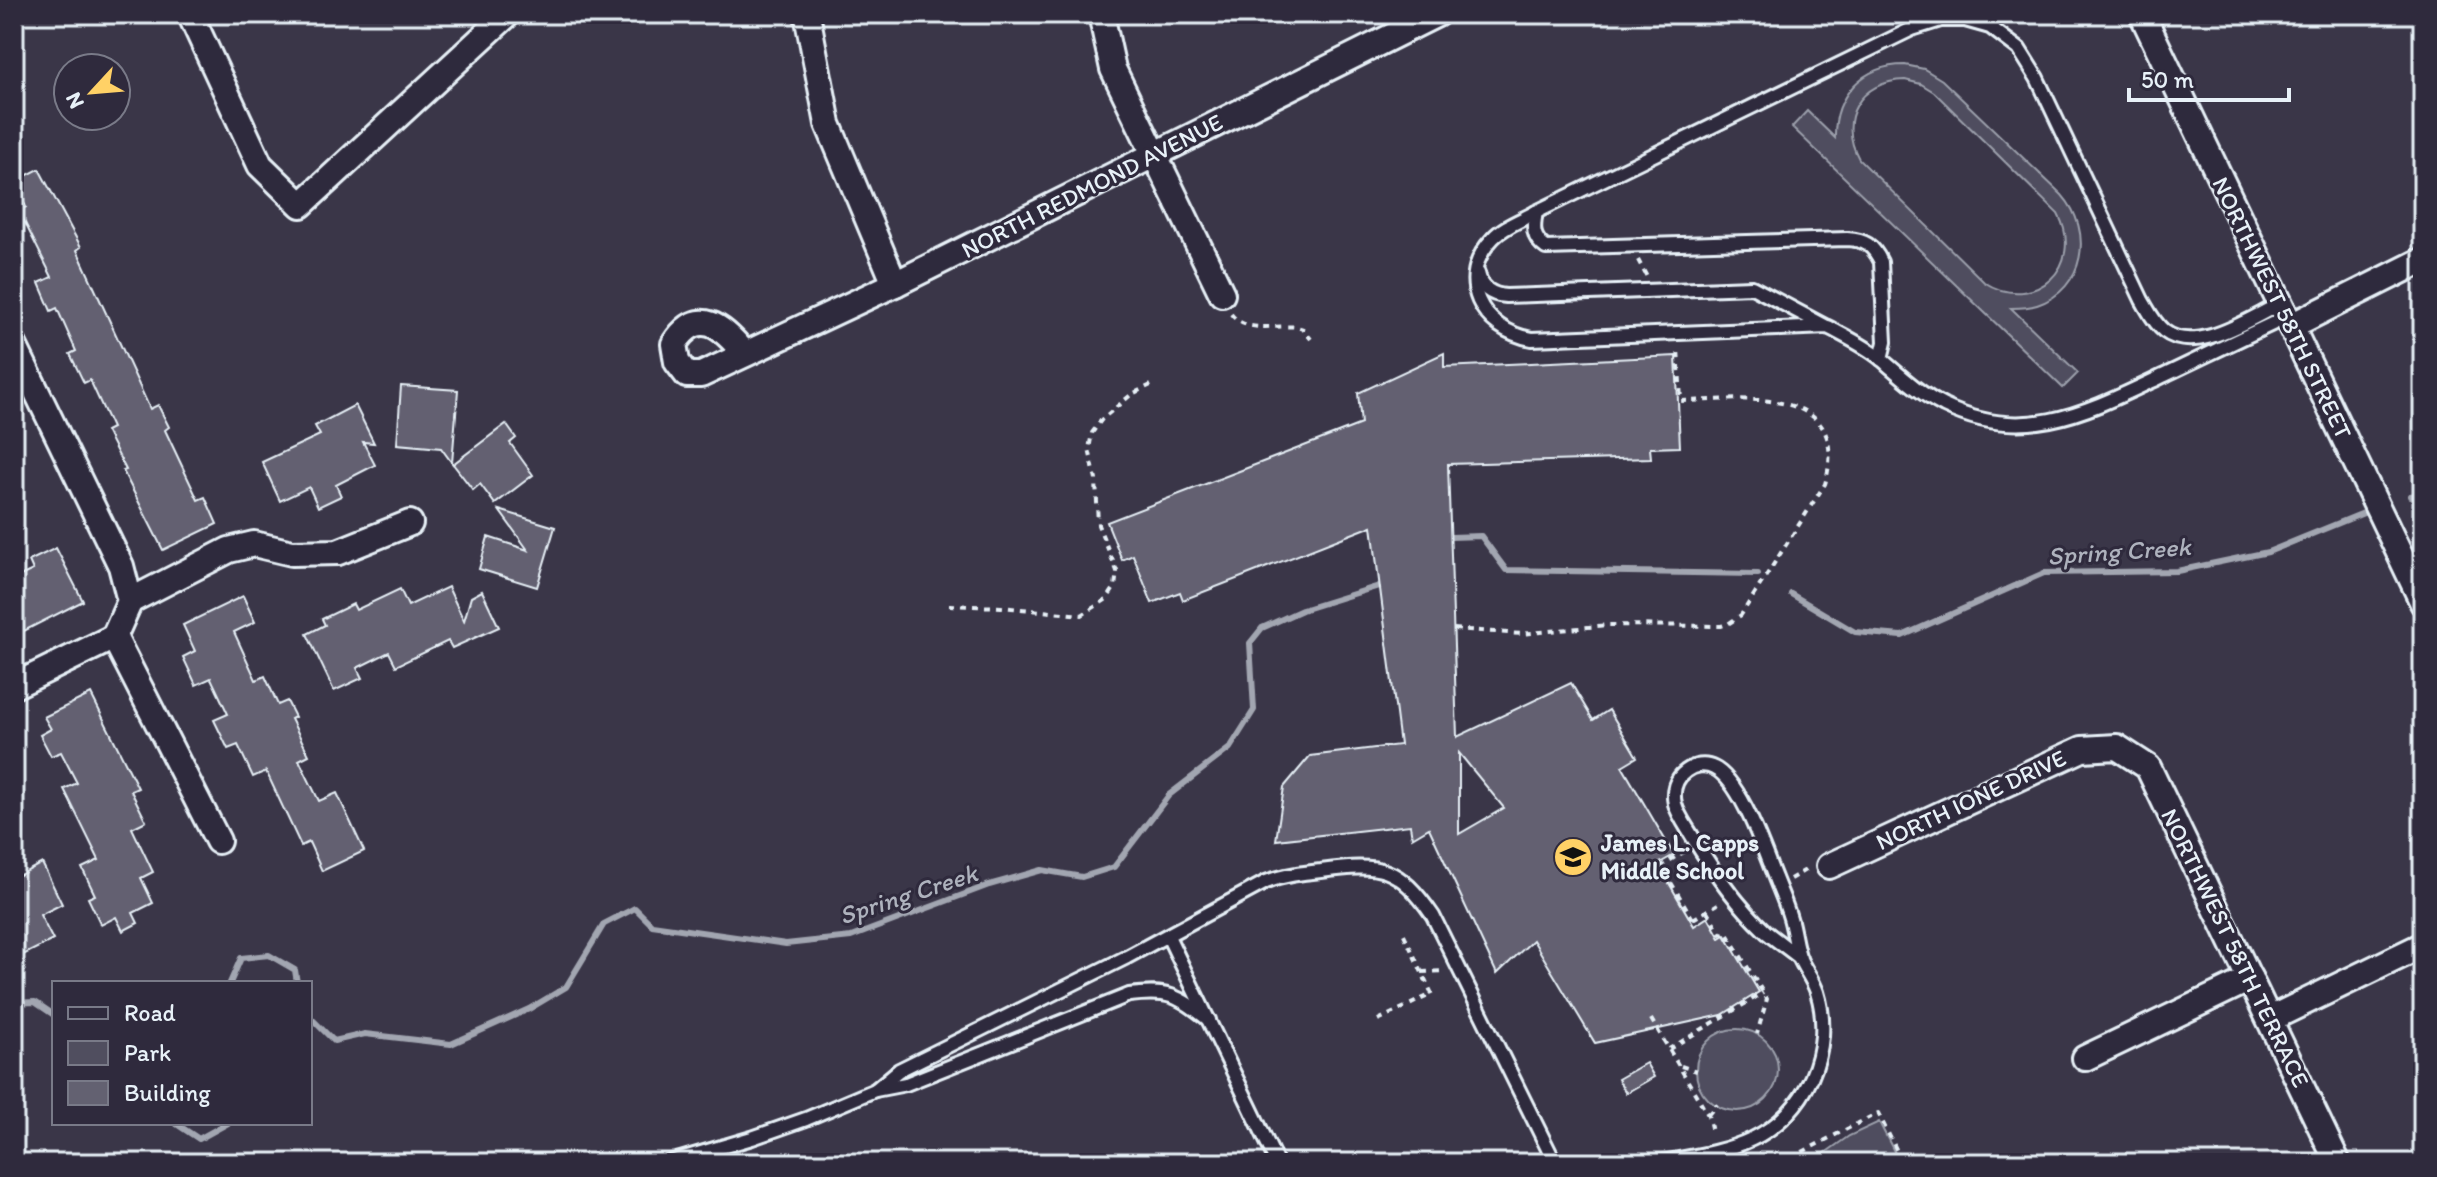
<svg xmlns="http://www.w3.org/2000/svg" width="2437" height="1177" font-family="Itim,sans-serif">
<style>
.green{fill:#504e5f;stroke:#9ca0ac;stroke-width:2;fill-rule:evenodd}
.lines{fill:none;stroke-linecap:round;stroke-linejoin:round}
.stream{stroke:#a2a6b1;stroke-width:6}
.building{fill:#636171;stroke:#e8f1f8;stroke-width:2;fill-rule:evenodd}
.service-casing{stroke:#e8f1f8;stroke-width:18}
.minor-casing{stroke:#e8f1f8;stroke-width:30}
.path{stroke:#e8f1f8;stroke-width:4;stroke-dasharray:6 6;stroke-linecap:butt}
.service{stroke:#2f2a3d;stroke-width:12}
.minor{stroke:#2f2a3d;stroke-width:24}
.labels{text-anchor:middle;stroke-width:6;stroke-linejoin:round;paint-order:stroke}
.street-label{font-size:24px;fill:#e8f1f8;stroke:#2f2a3d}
.poi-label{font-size:24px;font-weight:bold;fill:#e8f1f8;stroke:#2f2a3d;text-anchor:start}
.water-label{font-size:26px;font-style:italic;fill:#aeb2bd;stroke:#2f2a3d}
</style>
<rect width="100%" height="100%" fill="#3a3648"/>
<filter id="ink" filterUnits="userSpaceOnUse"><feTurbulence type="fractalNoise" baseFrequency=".0125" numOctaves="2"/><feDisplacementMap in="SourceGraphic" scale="16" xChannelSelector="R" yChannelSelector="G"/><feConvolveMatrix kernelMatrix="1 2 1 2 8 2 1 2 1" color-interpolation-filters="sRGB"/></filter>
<g filter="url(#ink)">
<g class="green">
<path d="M 1905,65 L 1924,69 L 1942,80 L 2062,195 C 2094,231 2085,289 2037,305 C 2028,308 2019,308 2011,308 L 2078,373 L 2063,388 L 1792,127 L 1807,111 L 1835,138 C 1834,96 1862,65 1905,65 ZM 1905,80 L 1921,84 L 1934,92 L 2058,214 C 2086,266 2034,314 1984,282 L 1859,159 C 1837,119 1860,81 1905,80 Z"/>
<circle cx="1737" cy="1070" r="41"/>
<path d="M 1879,1122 L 1900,1163 L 1811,1163 L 1849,1136 Z"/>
</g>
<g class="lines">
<g class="stream">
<path d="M 2410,496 L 2423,494"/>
<path d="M 1451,537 L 1481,536 L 1506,570 L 1758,574"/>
<path d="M 1791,594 L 1855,632 L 1902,636 L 2044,573 L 2177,571 L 2268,552 L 2366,512"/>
<path d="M 230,983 L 241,958 L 269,955 L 295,970 L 297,983"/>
<path d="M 14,1003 L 35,1002 L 54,1015"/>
<path d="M 310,1017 L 334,1041 L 365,1034 L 451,1044 L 529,1009 L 566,987 L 604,924 L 635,908 L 652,925 L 786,944 L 851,937 L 989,885 L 1042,870 L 1082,877 L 1114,867 L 1169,795 L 1230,748 L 1254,710 L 1250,643 L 1262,628 L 1302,610 L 1379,586"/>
<path d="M 175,1123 L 199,1139 L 228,1123"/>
</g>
</g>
<g class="building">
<path d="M 39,169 L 81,247 L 77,250 L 150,409 L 158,405 L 169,427 L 165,430 L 198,500 L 205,497 L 217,524 L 163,550 L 123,471 L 126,470 L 106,431 L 112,428 L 90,380 L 84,383 L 70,354 L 76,351 L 57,308 L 51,311 L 39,283 L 52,277 L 19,211 L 26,207 L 14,182 Z"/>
<path d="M 1444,353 L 1444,367 L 1676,356 L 1680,447 L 1650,448 L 1651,458 L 1448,464 L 1457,737 L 1571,683 L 1593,720 L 1609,710 L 1637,757 L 1622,766 L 1674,855 L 1658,864 L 1694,926 L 1708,917 L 1720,938 L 1725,935 L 1759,992 L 1722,1015 L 1595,1043 L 1533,940 L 1497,974 L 1429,828 L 1412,838 L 1410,825 L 1276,840 L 1284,787 L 1310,756 L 1400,745 L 1372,526 L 1183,600 L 1180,592 L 1152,603 L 1133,555 L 1122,560 L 1107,522 L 1361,424 L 1358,393 ZM 1459,753 L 1504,808 L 1459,834 Z"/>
<path d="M 401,386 L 458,390 L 452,463 L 441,448 L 397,444 Z"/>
<path d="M 355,405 L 374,443 L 363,442 L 375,465 L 336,485 L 341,496 L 318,507 L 309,487 L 280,501 L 262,462 L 320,435 L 315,426 Z"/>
<path d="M 506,424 L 516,438 L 510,443 L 533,475 L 495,504 L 480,484 L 473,490 L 453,464 Z"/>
<path d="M 499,510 L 555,527 L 537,587 L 479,569 L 488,537 L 528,550 Z"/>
<path d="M 56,548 L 83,601 L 20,633 L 14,622 L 14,579 L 33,570 L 29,561 Z"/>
<path d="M 448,587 L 464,621 L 471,597 L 482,591 L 499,627 L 452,648 L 448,641 L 396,666 L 389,652 L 357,668 L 362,678 L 334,691 L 307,634 L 325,625 L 322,619 L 353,604 L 356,610 L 400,589 L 408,606 Z"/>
<path d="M 243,596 L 255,622 L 234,632 L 256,680 L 265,676 L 278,705 L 287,701 L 295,717 L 291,719 L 309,755 L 299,760 L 319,801 L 337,793 L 364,851 L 322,871 L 309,842 L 301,846 L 266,771 L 253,777 L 238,745 L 228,749 L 214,720 L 228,714 L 211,678 L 196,685 L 183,657 L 195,651 L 183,625 Z"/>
<path d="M 91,694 L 138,788 L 131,791 L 146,821 L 132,828 L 153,872 L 141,878 L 153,903 L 133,913 L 138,923 L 123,931 L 116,917 L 101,925 L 88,898 L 95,895 L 82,868 L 99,860 L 64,789 L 77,783 L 61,752 L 51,756 L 40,735 L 51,729 L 44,717 Z"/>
<path d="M 42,863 L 62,904 L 40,915 L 53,940 L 21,956 L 14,941 L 14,878 Z"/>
<path d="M 1646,1063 L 1654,1077 L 1626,1093 L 1618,1079 Z"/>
</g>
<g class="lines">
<defs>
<g id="service">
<path d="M 1536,212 C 1533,228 1532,238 1546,248 L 1847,239 C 1865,240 1873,245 1881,262 L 1885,342 L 1881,359"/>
<path d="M 1478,273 C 1481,288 1491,295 1506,296 L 1752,287 L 1825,326"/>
<path d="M 2280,304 C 2250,318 2196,356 2164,331 C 2154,323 2148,310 2142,300 L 2037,78 L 2019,49 L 1990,27 L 1965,20 L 1941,20 L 1912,29 L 1536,212 C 1522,220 1504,226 1493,238 C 1454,279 1481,330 1532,339 L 1828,327 C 1846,337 1864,345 1880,358 C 1901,376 1919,393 1944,406 C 2026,446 2090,410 2165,375 C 2205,356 2246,336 2287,317"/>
<path d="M 1168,936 L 1277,1163"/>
<path d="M 875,1090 L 899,1070 L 1127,957 L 1266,882 C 1284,875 1302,873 1321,871 C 1380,863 1398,865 1433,916 L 1555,1163"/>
<path d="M 667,1163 L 752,1138 L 806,1119 L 875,1090 L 906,1084 L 1129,995 C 1169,990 1177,995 1209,1020"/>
<path d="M 1657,1163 C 1688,1157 1723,1153 1752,1139 C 1806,1114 1835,1049 1817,992 C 1813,980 1805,970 1800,959 C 1795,946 1794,931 1790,918 C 1786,904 1780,891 1775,878 C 1764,851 1741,781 1714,768 C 1705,763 1694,765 1686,771 C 1675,779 1672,791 1675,804 C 1678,815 1686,826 1692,836 C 1713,871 1736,904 1766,932 C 1777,941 1789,949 1800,958"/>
</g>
<g id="minor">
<path d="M 190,14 L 260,165 L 301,205 L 508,14"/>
<path d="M 807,14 L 828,124 L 895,284"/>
<path d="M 1101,14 L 1113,69 L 1222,294"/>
<path d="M 2142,14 L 2423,603"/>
<path d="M 2291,326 L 2423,260"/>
<path d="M 14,345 L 121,566 L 130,601 L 114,637"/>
<path d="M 745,354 C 723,327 699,305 674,344 L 677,362 L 687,375 L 701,375 L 895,284 L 1437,14"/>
<path d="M 130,601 L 229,550 L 254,544 L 292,553 L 338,552 L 410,523"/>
<path d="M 114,637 L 218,841"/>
<path d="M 14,686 L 114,637"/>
<path d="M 1829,866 L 2082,749 L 2117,747 L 2148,767 L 2338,1163"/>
<path d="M 2270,1019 L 2423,945"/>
<path d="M 2085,1058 L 2250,979"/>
</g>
</defs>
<use href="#service" class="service-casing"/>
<use href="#minor" class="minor-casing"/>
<g class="path">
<path d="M 1638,260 L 1647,277"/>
<path d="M 1231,314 C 1246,334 1275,324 1297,327 L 1303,329 L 1311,339"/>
<path d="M 949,605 L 1001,607 L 1082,615 L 1107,599 L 1115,587 L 1117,571 L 1098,525 L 1096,480 L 1089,449 L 1092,433 L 1102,419 L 1132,394 L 1151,385"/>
<path d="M 1454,629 L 1522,634 L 1607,625 L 1721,626 L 1728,624 L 1741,615 L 1825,484 C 1853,383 1742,400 1681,401 L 1678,348"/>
<path d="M 1685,851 L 1661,866 L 1693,919"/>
<path d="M 1790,879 L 1807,869"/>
<path d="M 1707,911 L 1721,934 L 1726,932 L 1767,999 L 1757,1034"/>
<path d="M 1693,919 L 1718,904"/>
<path d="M 1422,972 L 1443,971"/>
<path d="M 1651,1019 L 1708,1115 L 1712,1132"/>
<path d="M 1378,1020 L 1432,994 L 1402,930"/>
<path d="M 1669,1049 L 1763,993"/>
<path d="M 1681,1066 L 1697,1071"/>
<path d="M 1708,1115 L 1717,1104"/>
<path d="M 1781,1163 L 1878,1113 L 1903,1163"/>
</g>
<use href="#service" class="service"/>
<use href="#minor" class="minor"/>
</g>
</g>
<defs>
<symbol id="school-disc" viewBox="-11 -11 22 22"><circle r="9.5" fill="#ffd166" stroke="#2f2a3d"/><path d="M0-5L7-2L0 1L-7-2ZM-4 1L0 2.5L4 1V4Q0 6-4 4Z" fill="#111"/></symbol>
</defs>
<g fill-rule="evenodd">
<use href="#school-disc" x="1551" y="835" width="44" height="44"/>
</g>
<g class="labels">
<g class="street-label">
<text transform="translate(1092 186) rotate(-27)" y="8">NORTH REDMOND AVENUE</text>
<text transform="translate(2282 308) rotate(64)" y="8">NORTHWEST 58TH STREET</text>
<text transform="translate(1971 800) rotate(-25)" y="8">NORTH IONE DRIVE</text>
<text transform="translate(2235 948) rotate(64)" y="8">NORTHWEST 58TH TERRACE</text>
</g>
<g class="poi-label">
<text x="1601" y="851">James L. Capps<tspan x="1601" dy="28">Middle School</tspan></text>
</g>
<g class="water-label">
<text transform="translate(2119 551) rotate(-4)" y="9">Spring Creek</text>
<text transform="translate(908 894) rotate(-18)" y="9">Spring Creek</text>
</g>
</g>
<rect width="2437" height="1177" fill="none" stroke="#2f2a3d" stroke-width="48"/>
<rect x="24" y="24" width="2389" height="1129" fill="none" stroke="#e8f1f8" stroke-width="3" filter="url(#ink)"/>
<rect x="52" y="981" width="260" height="144" fill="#2f2a3d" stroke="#797a88" stroke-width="2"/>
<rect x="68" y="1007" width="40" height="12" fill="#2f2a3d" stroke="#797a88" stroke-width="2"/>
<text x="124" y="1021" font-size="24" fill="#e8f1f8">Road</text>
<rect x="68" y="1041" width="40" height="24" fill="#504e5f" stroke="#797a88" stroke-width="2"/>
<text x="124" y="1061" font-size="24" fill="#e8f1f8">Park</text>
<rect x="68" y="1081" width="40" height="24" fill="#636171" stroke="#797a88" stroke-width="2"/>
<text x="124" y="1101" font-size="24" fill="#e8f1f8">Building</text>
<g transform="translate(92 92) rotate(244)"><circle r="38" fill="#2f2a3d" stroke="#797a88" stroke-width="2"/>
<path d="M0-6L14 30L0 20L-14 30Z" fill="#ffd166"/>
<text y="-12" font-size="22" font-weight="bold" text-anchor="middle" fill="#e8f1f8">N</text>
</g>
<path d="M2129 88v12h160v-12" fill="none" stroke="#e8f1f8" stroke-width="4"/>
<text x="2141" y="88" font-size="24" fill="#e8f1f8" stroke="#2f2a3d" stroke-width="6" paint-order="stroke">50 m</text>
</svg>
